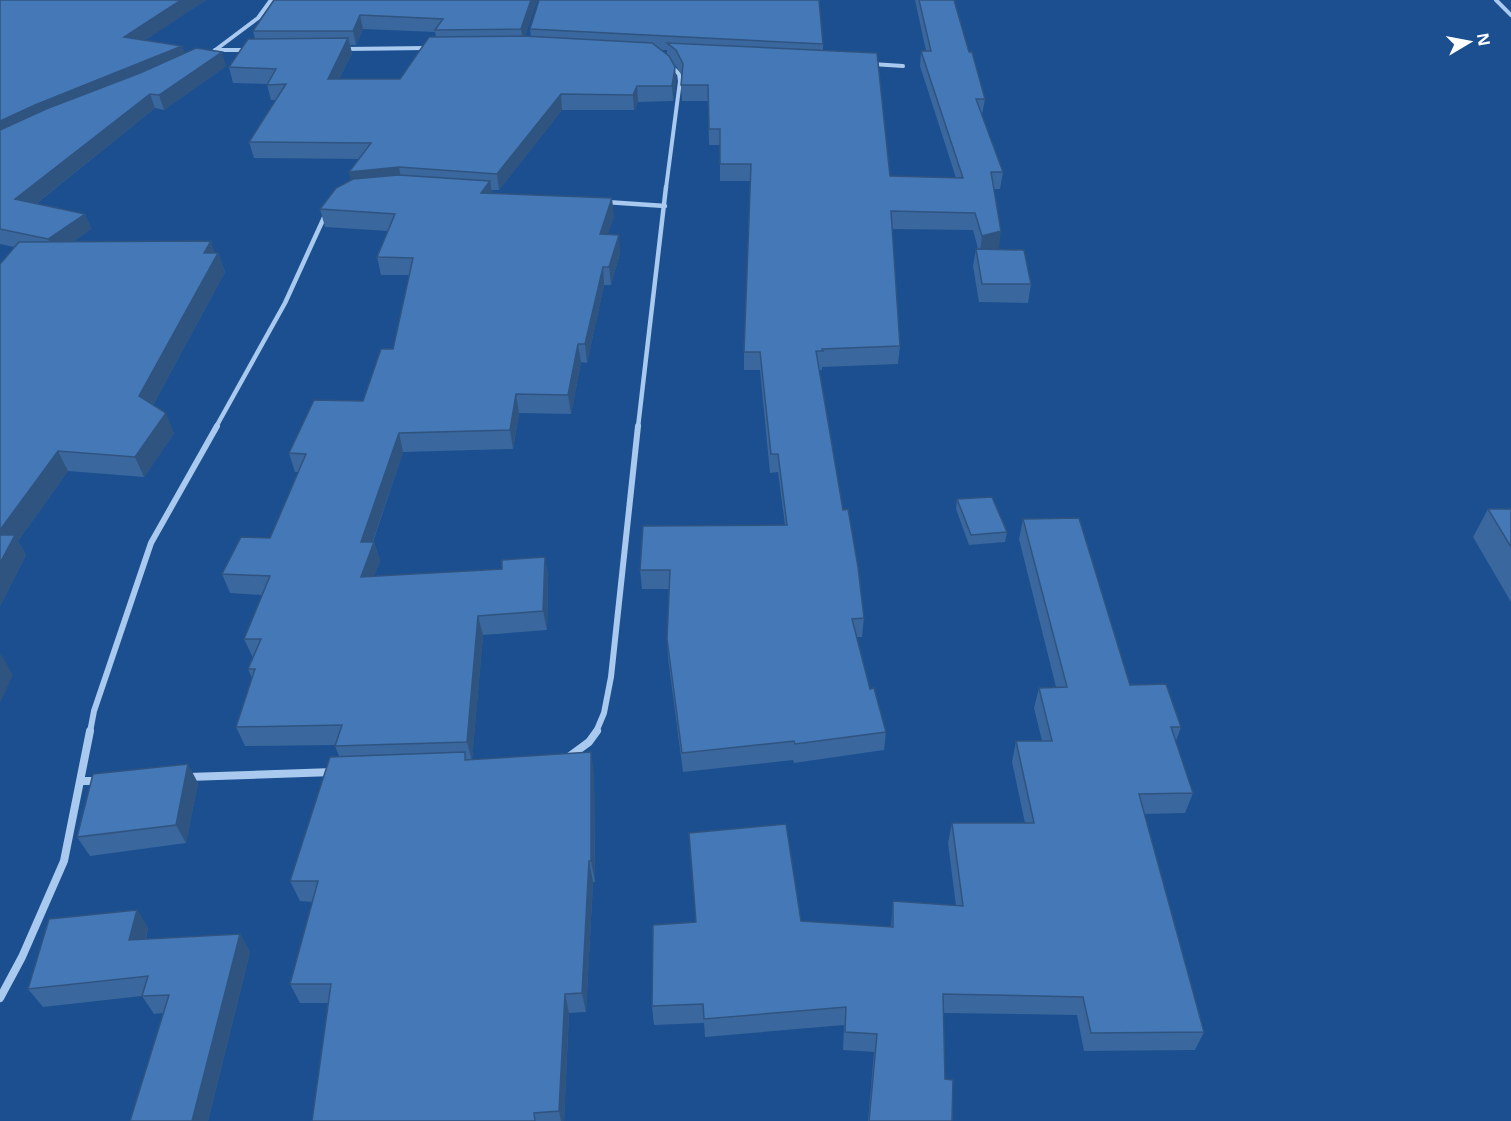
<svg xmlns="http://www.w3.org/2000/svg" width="1511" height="1121" font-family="'Open Sans',sans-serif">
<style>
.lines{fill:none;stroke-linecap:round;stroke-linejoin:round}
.street-far3{stroke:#a9c9ee;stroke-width:4}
.street-far2{stroke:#a9c9ee;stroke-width:4.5}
.street-far1{stroke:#a9c9ee;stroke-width:6}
.street{stroke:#a9c9ee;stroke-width:8}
.wall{fill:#3a679d;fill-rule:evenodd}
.shaded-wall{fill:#305480}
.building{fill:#4478b7;stroke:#305480;stroke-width:1.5}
</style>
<rect width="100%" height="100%" fill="#1b4f8f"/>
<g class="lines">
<g class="street-far3">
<path d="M 1496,0 L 1511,15"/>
<path d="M 345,49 L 427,48"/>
<path d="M 215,50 L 247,50"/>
<path d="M 214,51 L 258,18 L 271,0"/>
<path d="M 872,64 L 903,66"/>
<path d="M 666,188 L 680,81 L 679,74 L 669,64"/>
</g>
<g class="street-far2">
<path d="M 606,202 L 665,206"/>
<path d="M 216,427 L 285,303 L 327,211"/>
<path d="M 638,427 L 666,187"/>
</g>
<g class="street-far1">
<path d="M 90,732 L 94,711 L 151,543 L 217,426"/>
<path d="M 596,732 L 604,713 L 611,677 L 638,426"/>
</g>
<g class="street">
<path d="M 570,756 L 589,742 L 597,731"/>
<path d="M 188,777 L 333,772"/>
<path d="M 81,781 L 99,781"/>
<path d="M 0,998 L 22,957 L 64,861 L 90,731"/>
</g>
</g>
<g class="wall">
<path d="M 0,0 L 206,0 L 145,40 L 182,46 L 184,53 L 226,66 L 164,110 L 155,108 L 36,204 L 85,214 L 91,229 L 74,241 L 211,241 L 214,253 L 218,253 L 225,272 L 153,405 L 174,433 L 144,477 L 68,471 L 18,541 L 26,555 L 0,606 L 0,264 L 14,247 L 0,244 Z"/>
<path d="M 274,0 L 537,0 L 525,36 L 531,37 L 530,29 L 823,44 L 823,51 L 890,176 L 956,178 L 920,66 L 921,51 L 926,51 L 915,0 L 954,0 L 969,52 L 985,99 L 982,115 L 1003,172 L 1000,189 L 994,189 L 999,249 L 997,249 L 1031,284 L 1028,303 L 979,302 L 973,266 L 976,249 L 978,249 L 973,230 L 892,229 L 900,346 L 898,364 L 822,367 L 822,370 L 819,370 L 843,510 L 864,618 L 862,637 L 857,637 L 870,689 L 886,732 L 884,750 L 794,763 L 793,760 L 683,772 L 668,658 L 667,639 L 669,589 L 642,589 L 640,570 L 785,525 L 778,472 L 770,473 L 760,370 L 744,370 L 744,352 L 751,181 L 720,181 L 720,145 L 709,145 L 708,101 L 682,101 L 681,85 L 682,76 L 676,66 L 673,63 L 675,67 L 676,82 L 673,101 L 638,102 L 634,110 L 562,110 L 499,190 L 491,190 L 492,193 L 614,216 L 607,235 L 620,253 L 611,285 L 604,285 L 587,363 L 581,362 L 571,414 L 519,413 L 513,449 L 403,452 L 373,542 L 374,542 L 380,561 L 374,576 L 502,569 L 545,557 L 548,577 L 547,630 L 483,635 L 472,759 L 594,773 L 595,882 L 593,882 L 586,1012 L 569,1013 L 564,1121 L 312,1121 L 328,1003 L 300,1003 L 290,984 L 312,902 L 300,901 L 290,881 L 339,756 L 335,746 L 336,745 L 245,746 L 236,727 L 252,678 L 248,669 L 253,658 L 244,639 L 262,595 L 230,593 L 222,574 L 270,538 L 298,472 L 295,472 L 289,453 L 363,401 L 393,349 L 409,275 L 381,275 L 377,257 L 388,231 L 325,227 L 320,209 L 351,180 L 349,172 L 359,159 L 254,158 L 249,142 L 276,100 L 271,100 L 267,84 L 233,83 L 229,67 L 255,39 L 253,31 ZM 363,29 L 435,32 L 436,37 L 400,79 L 339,79 L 352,53 L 350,45 L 356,45 ZM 661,50 L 667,50 L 667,54 Z"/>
<path d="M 957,499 L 1007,532 L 1005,542 L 969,545 L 956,509 Z"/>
<path d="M 1488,509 L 1511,509 L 1511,602 L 1473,537 Z"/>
<path d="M 1023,519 L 1130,685 L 1181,727 L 1176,741 L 1193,793 L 1185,813 L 1144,814 L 1204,1032 L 1195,1050 L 1084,1051 L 1077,1015 L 943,1013 L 945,1079 L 952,1121 L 868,1121 L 874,1052 L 843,1050 L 844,1025 L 705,1037 L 704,1023 L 654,1025 L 652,1006 L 801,921 L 891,927 L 893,901 L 956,906 L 948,843 L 952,823 L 1025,823 L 1012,762 L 1016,741 L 1042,741 L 1034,708 L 1039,688 L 1056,687 L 1019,539 Z"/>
<path d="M 198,783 L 186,843 L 90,856 L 77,837 Z"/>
<path d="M 137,910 L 148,928 L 146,939 L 240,934 L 250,952 L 208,1121 L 130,1121 L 163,1013 L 154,1014 L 142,996 L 43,1007 L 28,989 Z"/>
</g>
<g class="shaded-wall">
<path d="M 181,0 L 206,0 L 129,51 L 124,37 Z"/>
<path d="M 531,0 L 537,0 L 523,43 L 521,29 Z"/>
<path d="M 360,15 L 363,29 L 356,45 L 353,31 Z"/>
<path d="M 348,38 L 352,53 L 331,94 L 328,79 Z"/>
<path d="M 182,46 L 187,60 L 0,139 L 0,121 L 35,105 Z"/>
<path d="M 222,52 L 226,66 L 164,110 L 159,95 Z"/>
<path d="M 675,67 L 676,82 L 673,101 L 672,86 Z"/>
<path d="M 637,86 L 638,102 L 634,110 L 633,95 Z"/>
<path d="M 150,94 L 155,108 L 22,215 L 15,199 Z"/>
<path d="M 561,94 L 562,110 L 499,190 L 497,174 Z"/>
<path d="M 399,167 L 402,184 L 353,189 L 349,172 Z"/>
<path d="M 490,181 L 493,199 L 481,193 Z"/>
<path d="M 612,198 L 614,216 L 602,252 L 600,234 Z"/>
<path d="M 85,214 L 91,229 L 55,255 L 48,239 Z"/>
<path d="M 1001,231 L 999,249 L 980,253 L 982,236 Z"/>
<path d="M 619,235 L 620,253 L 611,285 L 609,267 Z"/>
<path d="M 211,241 L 216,257 L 218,253 L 225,272 L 147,416 L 139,396 L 204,253 Z"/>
<path d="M 603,267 L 604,285 L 587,363 L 585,344 Z"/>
<path d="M 578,344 L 581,362 L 571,414 L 568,395 Z"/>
<path d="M 516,394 L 519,413 L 513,449 L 510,430 Z"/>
<path d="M 166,413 L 174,433 L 144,477 L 135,457 Z"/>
<path d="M 399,433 L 403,452 L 366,561 L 361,542 Z"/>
<path d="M 58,451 L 68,471 L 18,541 L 26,555 L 0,606 L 0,530 Z"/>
<path d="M 374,542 L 380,561 L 366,596 L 361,577 Z"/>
<path d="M 545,557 L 548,577 L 547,630 L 543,611 Z"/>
<path d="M 478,616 L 483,635 L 472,761 L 467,742 Z"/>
<path d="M 1,654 L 13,675 L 0,703 L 0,656 Z"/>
<path d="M 591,752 L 594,773 L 595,882 L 591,861 Z"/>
<path d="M 188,764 L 198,783 L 186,843 L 176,825 Z"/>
<path d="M 589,861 L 593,882 L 586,1012 L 582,993 Z"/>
<path d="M 137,910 L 148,928 L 141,958 L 129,940 Z"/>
<path d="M 240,934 L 250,952 L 208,1121 L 192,1121 Z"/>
<path d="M 565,994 L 569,1013 L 564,1121 L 561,1121 L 559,1111 Z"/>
</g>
<g class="building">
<path d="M 0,0 L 181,0 L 124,37 L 182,46 L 35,105 L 0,121 Z"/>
<path d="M 274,0 L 531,0 L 521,29 L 435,30 L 443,19 L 360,15 L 353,31 L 253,31 Z"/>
<path d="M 539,0 L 819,0 L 823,44 L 530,29 Z"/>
<path d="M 919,0 L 954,0 L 969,52 L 972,52 L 985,99 L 976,99 L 1003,172 L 991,172 L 1001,231 L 982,236 L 975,213 L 891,211 L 900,346 L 822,349 L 823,351 L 816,351 L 843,510 L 848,509 L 858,567 L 864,618 L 852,619 L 870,689 L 874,688 L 886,732 L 795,744 L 794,741 L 682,753 L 667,639 L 670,570 L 640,570 L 643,526 L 787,525 L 778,454 L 771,454 L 760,352 L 744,352 L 751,164 L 720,164 L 720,129 L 709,129 L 708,85 L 681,85 L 683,64 L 676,50 L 667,43 L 877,53 L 890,176 L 963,178 L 921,51 L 931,51 Z"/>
<path d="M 524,36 L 652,43 L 669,56 L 675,67 L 672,86 L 637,86 L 633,95 L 561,94 L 497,174 L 399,167 L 349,172 L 371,143 L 249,142 L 286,84 L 267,85 L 276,69 L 229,67 L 248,39 L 348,38 L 328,79 L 400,79 L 429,37 Z"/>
<path d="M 196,48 L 222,52 L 159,95 L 150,94 L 15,199 L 85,214 L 48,239 L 0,229 L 0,130 L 46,109 L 140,73 Z"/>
<path d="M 398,175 L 490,181 L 481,193 L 612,198 L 600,234 L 619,235 L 609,267 L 603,267 L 585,344 L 578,344 L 568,395 L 516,394 L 510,430 L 399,433 L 361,542 L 374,542 L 361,577 L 502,569 L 502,560 L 545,557 L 543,611 L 478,616 L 467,742 L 335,746 L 342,725 L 236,727 L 255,669 L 248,669 L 261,639 L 244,639 L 270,576 L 222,574 L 241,537 L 270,538 L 306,454 L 289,453 L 314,400 L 363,401 L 381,349 L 393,349 L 413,258 L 377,257 L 395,214 L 320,209 L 336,188 L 353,179 Z"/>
<path d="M 211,241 L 204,253 L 218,253 L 139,396 L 166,413 L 135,457 L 58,451 L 0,530 L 0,264 L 19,242 Z"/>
<path d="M 976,249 L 1024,250 L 1031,284 L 982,284 Z"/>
<path d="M 992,497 L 1007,532 L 971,535 L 957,499 Z"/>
<path d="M 1488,509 L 1511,509 L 1511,547 Z"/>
<path d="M 1079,518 L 1130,685 L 1166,684 L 1181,727 L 1171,727 L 1193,793 L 1139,794 L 1204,1032 L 1091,1033 L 1083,997 L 943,994 L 945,1079 L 953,1080 L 952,1121 L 869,1121 L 877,1034 L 845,1032 L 846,1007 L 704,1019 L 703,1004 L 652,1006 L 653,925 L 696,922 L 689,833 L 786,824 L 801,921 L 893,927 L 893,901 L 963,906 L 952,823 L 1034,823 L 1016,741 L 1052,741 L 1039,688 L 1067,687 L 1023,519 Z"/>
<path d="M 0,535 L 15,535 L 0,563 Z"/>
<path d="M 465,752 L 465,760 L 591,752 L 591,861 L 589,861 L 582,993 L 565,994 L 559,1111 L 534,1113 L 535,1121 L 312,1121 L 331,984 L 290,984 L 318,881 L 290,881 L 330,757 Z"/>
<path d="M 188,764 L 176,825 L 77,837 L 93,774 Z"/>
<path d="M 137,910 L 129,940 L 240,934 L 192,1121 L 130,1121 L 169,995 L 142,996 L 148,976 L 28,989 L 49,919 Z"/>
</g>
<g transform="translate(1469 42) rotate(80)" stroke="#1b4f8f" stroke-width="4.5" paint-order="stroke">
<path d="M0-4.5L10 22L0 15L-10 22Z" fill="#ffffff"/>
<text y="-9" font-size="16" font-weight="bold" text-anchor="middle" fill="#ffffff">N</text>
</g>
</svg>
